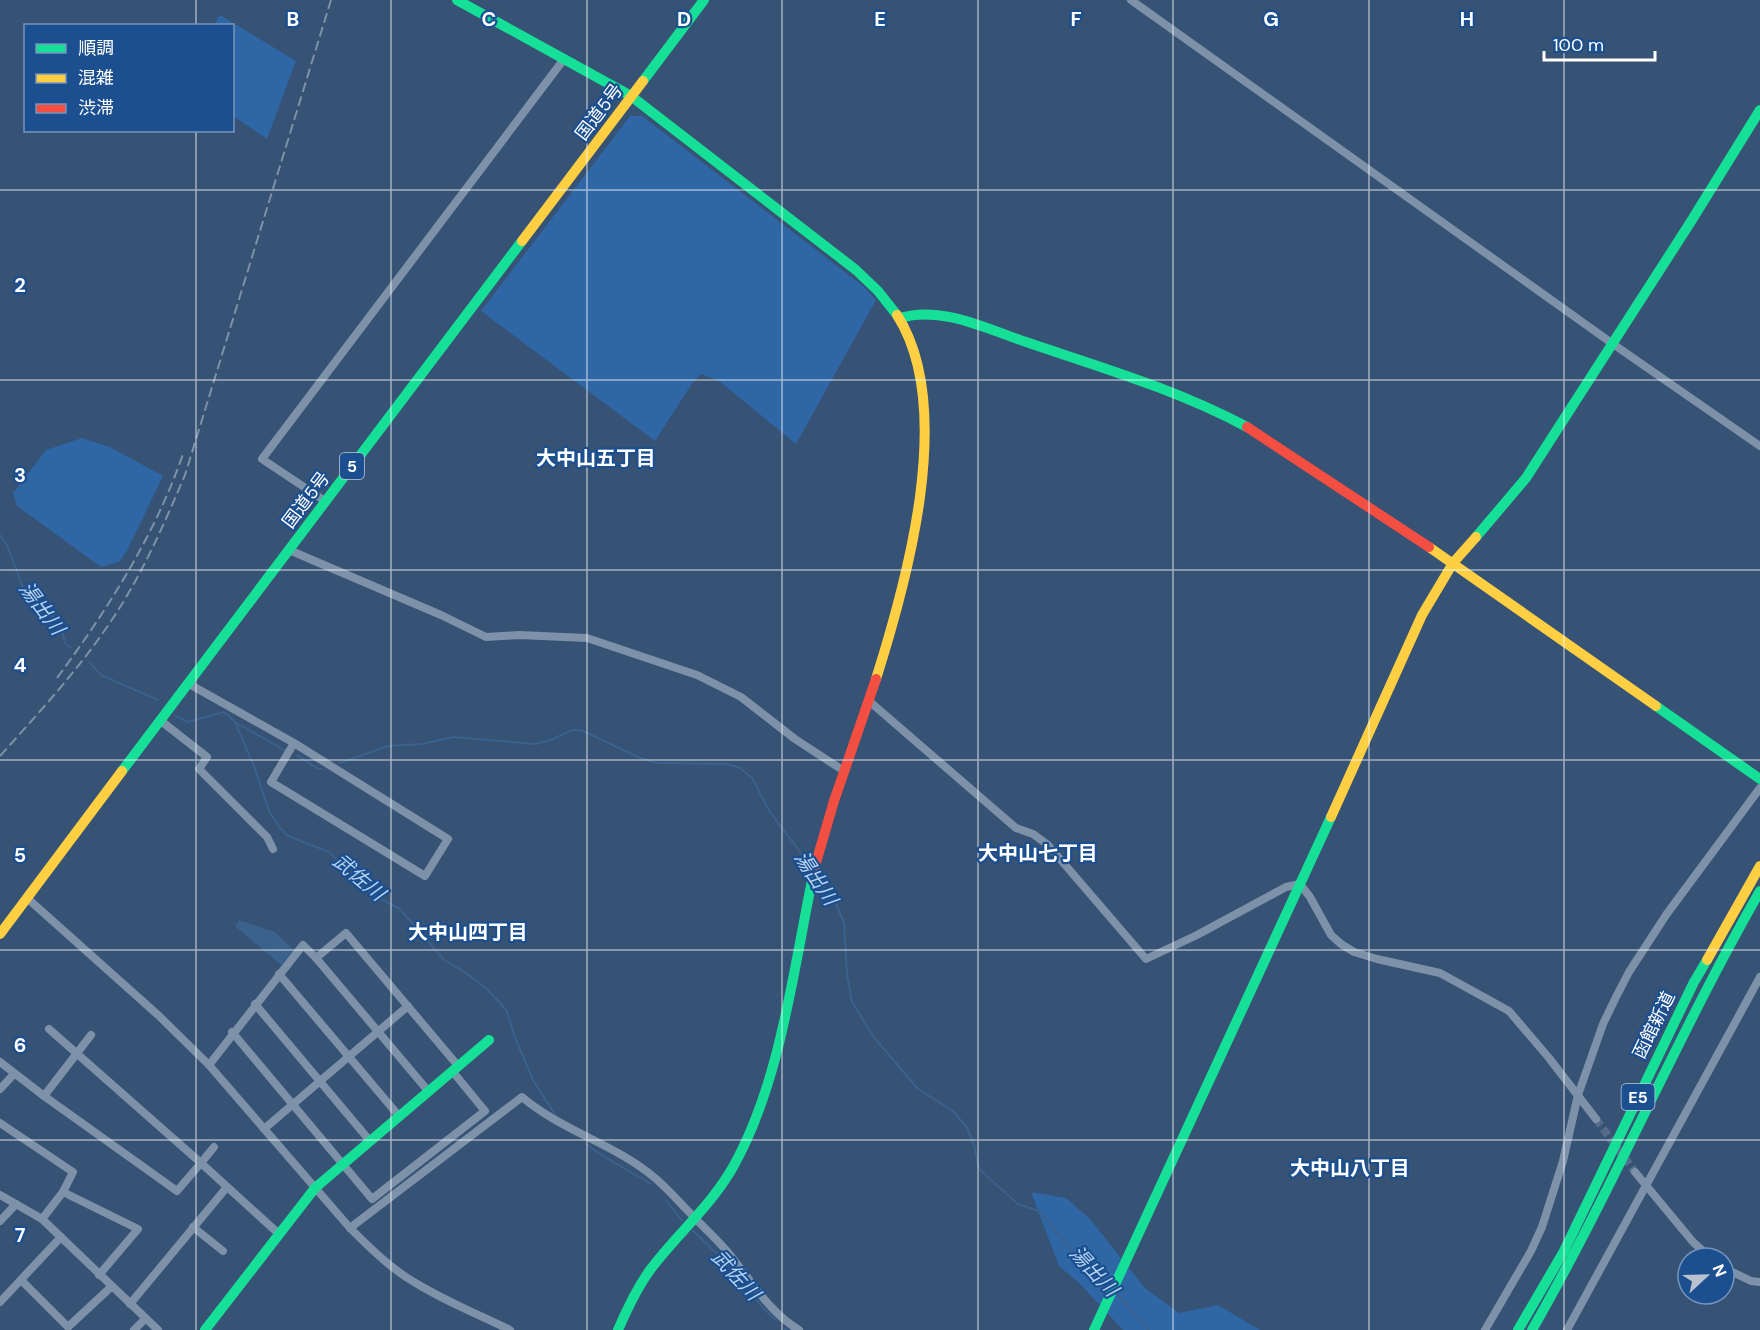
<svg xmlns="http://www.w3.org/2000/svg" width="1760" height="1330" font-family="'DM Sans','Noto Sans JP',sans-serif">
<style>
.green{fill:#2f66a5}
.water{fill:#3b618d}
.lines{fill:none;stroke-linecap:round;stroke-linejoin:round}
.stream{stroke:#3b618d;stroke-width:2}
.street-tunnel{stroke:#546c89;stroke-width:8;stroke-dasharray:8 4;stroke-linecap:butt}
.street{stroke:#7d92a8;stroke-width:8}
.fast{stroke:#16e098;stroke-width:10}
.slow{stroke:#ffcf43;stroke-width:10}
.jam{stroke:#f24e42;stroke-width:10}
.rail{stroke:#7e92a7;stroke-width:2;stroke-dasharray:10 4.5;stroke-linecap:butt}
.grid{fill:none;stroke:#fff;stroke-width:1.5;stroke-opacity:0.55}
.labels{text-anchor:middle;stroke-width:4.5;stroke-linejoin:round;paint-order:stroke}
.shield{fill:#1b4f8f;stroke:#bbcadd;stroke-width:1.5}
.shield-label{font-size:16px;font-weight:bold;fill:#fff}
.street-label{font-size:18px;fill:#fff;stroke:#1b4f8f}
.neighbourhood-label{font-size:20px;font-weight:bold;fill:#fff;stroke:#1b4f8f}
.water-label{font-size:20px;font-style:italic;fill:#b5d3f5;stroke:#1b4f8f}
.grid-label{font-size:20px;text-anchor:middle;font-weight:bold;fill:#fff;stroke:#1b4f8f;stroke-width:4.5;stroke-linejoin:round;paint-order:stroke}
</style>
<rect width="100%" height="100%" fill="#365274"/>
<g class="green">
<path d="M 220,15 L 296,61 L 267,139 L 233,116 L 232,26 L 214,25 Z"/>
<path d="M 630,116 L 642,116 L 863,286 L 876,300 L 796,444 L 719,381 L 701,374 L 693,382 L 655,441 L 481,311 Z"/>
<path d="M 82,438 L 110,447 L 163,476 L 127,551 L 119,562 L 101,567 L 17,506 L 13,493 L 46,450 Z"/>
<path d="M 1031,1192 L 1066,1198 L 1090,1219 L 1145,1288 L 1179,1313 L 1218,1305 L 1260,1330 L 1123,1330 L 1079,1283 L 1059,1266 Z"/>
</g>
<path class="water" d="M 239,920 L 275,932 L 294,950 L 281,965 L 236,927 L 236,924 Z"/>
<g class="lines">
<g class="stream">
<path d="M 0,535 L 7,545 L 24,590 L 55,618 L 62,630 L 65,644 L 71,648"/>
<path d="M 89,662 L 101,675 L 158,700"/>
<path d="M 176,716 L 188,722 L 223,712 L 228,715 L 235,722 L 284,750"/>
<path d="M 235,722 L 254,766 L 269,811 L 280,828 L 288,836 L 329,852 L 370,893 L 400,909 L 444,960 L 465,972 L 487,989 L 507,1011 L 514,1035 L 533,1080 L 556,1116"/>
<path d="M 297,755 L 318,769 L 322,769"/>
<path d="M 340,763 L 388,746 L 422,744 L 453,737 L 536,744 L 551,740 L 572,730 L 581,730 L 638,757 L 657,763 L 727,764 L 740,768 L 752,778 L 770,812 L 810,865"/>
<path d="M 817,878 L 835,901 L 844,923 L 847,974 L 852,1002 L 873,1036 L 918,1089 L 953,1111 L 967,1128 L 974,1145 L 979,1169 L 1018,1204 L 1039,1211 L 1072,1250 L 1109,1285"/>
<path d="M 586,1144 L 600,1154 L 651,1184"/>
<path d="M 666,1200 L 682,1221"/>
<path d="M 693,1231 L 727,1263 L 763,1308 L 776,1320"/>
<path d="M 1115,1292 L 1149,1330"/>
<path d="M 785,1329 L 787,1330"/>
</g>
<path class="street-tunnel" d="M 1596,1119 L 1635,1172"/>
<g class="street">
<path d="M 1131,0 L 1613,344 L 1760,446"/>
<path d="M 325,501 L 262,459 L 564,59"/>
<path d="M 289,550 L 441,615 L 486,637 L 519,635 L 587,638 L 697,675 L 741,697 L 795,739 L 844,771"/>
<path d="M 189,684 L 294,743 L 448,839 L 425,876 L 271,782 L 294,743"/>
<path d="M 869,701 L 1016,828 L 1033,834 L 1048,845 L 1146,959 L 1197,935 L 1286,887 L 1300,884 L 1310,897 L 1331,935 L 1341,944 L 1354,952 L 1377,959 L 1440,973 L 1509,1011 L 1549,1058 L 1596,1119"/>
<path d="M 161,721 L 207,757 L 199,769 L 267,837 L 273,849"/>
<path d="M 27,898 L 158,1015 L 209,1065 L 350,1228 C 367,1245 385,1263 406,1277 C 438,1298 475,1313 510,1330"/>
<path d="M 316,958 L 429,1092"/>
<path d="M 279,974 L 399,1116"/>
<path d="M 255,1004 L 370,1141"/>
<path d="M 49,1029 L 201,1163 L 214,1147"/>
<path d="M 232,1032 L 372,1199 L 485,1111 L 453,1072"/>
<path d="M 0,1062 L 44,1096 L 177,1191 L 201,1163 L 279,1234"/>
<path d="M 209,1065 L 303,945 L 316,958 L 346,933 L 459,1067"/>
<path d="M 0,1089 L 14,1074"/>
<path d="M 44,1096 L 91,1035"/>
<path d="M 0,1123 L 73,1172 L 63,1192 L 42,1219"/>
<path d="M 264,1129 L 408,1006"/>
<path d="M 1635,1172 L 1693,1242 L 1711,1258"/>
<path d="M 63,1192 L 138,1229 L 99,1275"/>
<path d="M 0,1195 L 42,1219 L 158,1330"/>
<path d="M 0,1221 L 16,1204"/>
<path d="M 193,1227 L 223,1251"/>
<path d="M 350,1228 L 522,1097 C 562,1131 615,1144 655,1178 C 667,1188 679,1202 690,1213 C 706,1230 724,1245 737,1264 C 757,1289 771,1313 799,1330"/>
<path d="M 1724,1268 L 1751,1281 L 1760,1282"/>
<path d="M 21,1280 L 68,1327 L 111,1287"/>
<path d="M 0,1302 L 61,1237"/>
<path d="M 130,1304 L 227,1187"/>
<path d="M 134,1330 L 145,1319"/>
<path d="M 1485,1330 L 1531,1251 L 1542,1227 L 1563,1161 L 1578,1095 L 1603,1024 L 1616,997 L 1629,972 L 1666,915 L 1760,788"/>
<path d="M 1567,1330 L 1760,977"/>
</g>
<g class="fast">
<path d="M 457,0 L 631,96 L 856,270 L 878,291 L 897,315"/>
<path d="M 643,81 L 704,0"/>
<path d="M 900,318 C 942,305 989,330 1029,343 C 1103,368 1178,390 1247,427"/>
<path d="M 1476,537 L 1526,478 L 1690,223 L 1760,110"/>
<path d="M 1656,706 L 1760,779"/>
<path d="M 122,771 L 522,241"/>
<path d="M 205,1330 L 315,1188 L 489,1040"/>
<path d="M 618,1330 C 627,1309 637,1288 650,1270 C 676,1235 711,1206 733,1167 C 782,1080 794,963 815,866"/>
<path d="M 1094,1330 L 1331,817"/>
<path d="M 1518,1330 L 1564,1251 L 1694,982 L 1707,960"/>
<path d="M 1532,1330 C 1614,1187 1678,1034 1760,891"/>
</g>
<g class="slow">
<path d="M 522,241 L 643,81"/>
<path d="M 1429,547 L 1656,706"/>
<path d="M 876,679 C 907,581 956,407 897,315"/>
<path d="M 1331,817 L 1422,615 L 1453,563 L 1476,537"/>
<path d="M 0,934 L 122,771"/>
<path d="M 1707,960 L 1760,866"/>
</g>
<g class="jam">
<path d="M 1247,427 L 1429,547"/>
<path d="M 815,866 L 834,801 L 876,679"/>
</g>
<g class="rail">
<path d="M 57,678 C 108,609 155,535 183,454"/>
<path d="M 0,756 C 45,706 91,656 125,599 C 149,559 167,517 185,475 L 331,0"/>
</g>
</g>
<path class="grid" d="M 196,0 L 196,26M 391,0 L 391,1330M 587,0 L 587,1330M 782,0 L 782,1330M 978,0 L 978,1330M 1173,0 L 1173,1330M 1369,0 L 1369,1330M 1564,0 L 1564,1330M 196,130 L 196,1330M 0,190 L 1760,190M 0,380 L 1760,380M 0,570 L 1760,570M 0,760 L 1760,760M 0,950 L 1760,950M 0,1140 L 1760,1140"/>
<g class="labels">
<g class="shield">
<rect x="340" y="453" width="24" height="26" rx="4.5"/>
<rect x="1621.5" y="1084" width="33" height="26" rx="4.5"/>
</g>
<g class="shield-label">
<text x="352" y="472">5</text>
<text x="1638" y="1103">E5</text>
</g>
<g class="street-label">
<text transform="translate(599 112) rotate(-53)" y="6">国道5号</text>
<text transform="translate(306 500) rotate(-53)" y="6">国道5号</text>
<text transform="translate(1654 1025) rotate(-64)" y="6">函館新道</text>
</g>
<g class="neighbourhood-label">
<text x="596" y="465">大中山五丁目</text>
<text x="1038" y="860">大中山七丁目</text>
<text x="468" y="939">大中山四丁目</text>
<text x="1350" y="1175">大中山八丁目</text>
</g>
<g class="water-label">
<text transform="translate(42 608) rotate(53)" y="7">湯出川</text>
<text transform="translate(359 877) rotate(40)" y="7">武佐川</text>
<text transform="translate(816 878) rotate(56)" y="7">湯出川</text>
<text transform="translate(1094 1271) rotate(47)" y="7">湯出川</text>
<text transform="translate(736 1275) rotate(47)" y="7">武佐川</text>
</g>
</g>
<g class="grid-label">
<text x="293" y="26">B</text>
<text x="489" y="26">C</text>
<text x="684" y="26">D</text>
<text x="880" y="26">E</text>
<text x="1076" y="26">F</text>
<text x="1271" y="26">G</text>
<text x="1467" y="26">H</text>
<text x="20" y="292">2</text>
<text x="20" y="482">3</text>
<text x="20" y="672">4</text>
<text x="20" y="862">5</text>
<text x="20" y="1052">6</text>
<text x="20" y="1242">7</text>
</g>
<rect x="24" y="24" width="210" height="108" fill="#1b4f8f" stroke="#7695bc" stroke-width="1.5"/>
<rect x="36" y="44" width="30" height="9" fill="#16e098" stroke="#7695bc" stroke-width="1.5"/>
<text x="78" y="54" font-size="18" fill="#ffffff">順調</text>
<rect x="36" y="74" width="30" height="9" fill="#ffcf43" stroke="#7695bc" stroke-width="1.5"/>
<text x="78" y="84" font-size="18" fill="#ffffff">混雑</text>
<rect x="36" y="104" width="30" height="9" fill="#f24e42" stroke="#7695bc" stroke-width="1.5"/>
<text x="78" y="114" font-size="18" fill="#ffffff">渋滞</text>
<g transform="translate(1706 1276) rotate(68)"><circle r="28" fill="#1b4f8f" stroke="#7695bc" stroke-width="1.5"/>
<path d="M0-4.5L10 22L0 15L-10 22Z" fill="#b9c2ce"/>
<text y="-9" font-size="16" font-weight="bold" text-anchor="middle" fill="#ffffff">N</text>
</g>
<path d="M1544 51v9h111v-9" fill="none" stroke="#ffffff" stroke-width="3"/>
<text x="1553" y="51" font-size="18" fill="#ffffff" stroke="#1b4f8f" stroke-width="4.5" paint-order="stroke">100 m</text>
</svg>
